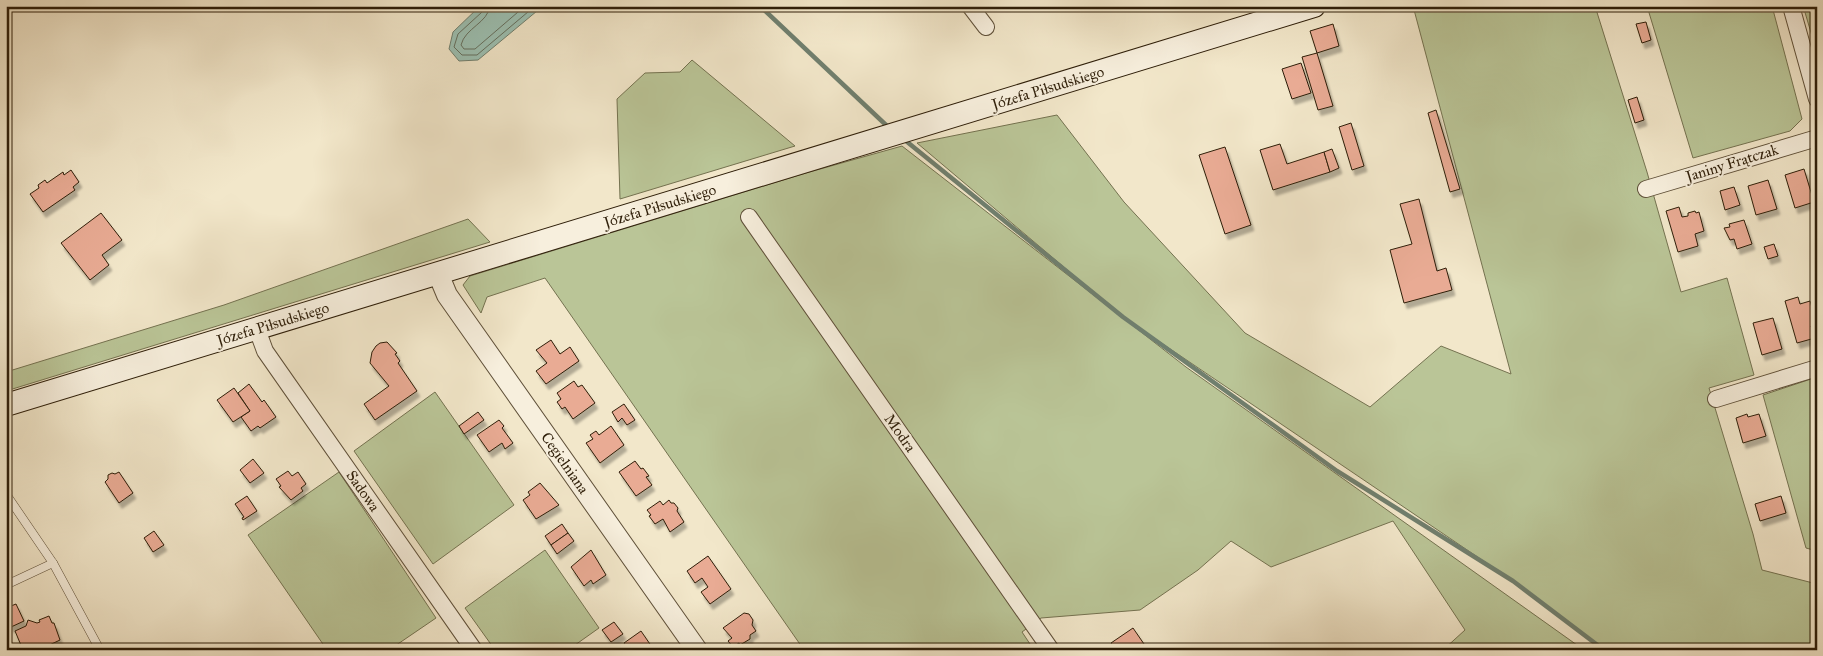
<svg xmlns="http://www.w3.org/2000/svg" width="1823" height="656" font-family="'IM FELL Great Primer',serif">
<style>
.green{fill:#bac597;stroke:#747250}
.water{fill:#9cc0b2;stroke:#707f6e}
.lines{fill:none;stroke-linecap:round;stroke-linejoin:round}
.shore{stroke:#656f5e;stroke-width:1}
.stream{stroke:#707f6e;stroke-width:4.5}
.building{fill:#e9ab94;stroke:#2e1e09;filter:url(#shadow)}
.service-casing{stroke:#5f5039;stroke-width:9}
.minor-casing{stroke:#5f5039;stroke-width:18}
.tertiary-casing{stroke:#5f5039;stroke-width:22}
.secondary-casing{stroke:#2e1e09;stroke-width:24}
.service{stroke:#f7efdd;stroke-width:8}
.minor{stroke:#f7efdd;stroke-width:16}
.tertiary{stroke:#f7efdd;stroke-width:20}
.secondary{stroke:#f7efdd;stroke-width:22}
.labels{text-anchor:middle;stroke-width:4;stroke-linejoin:round;paint-order:stroke}
.street-label{font-size:15px;fill:#2e1e09;stroke:#f7efdd}
</style>
<defs>
<filter id="shadow"><feDropShadow dx="3" dy="5.5" stdDeviation="1" flood-color="#0004"/></filter>
</defs>
<rect width="100%" height="100%" fill="#f2e7ca"/>
<filter id="stains"><feTurbulence type="fractalNoise" baseFrequency=".004" numOctaves="4"/><feColorMatrix values="0 0 0 0 .2 0 0 0 0 .09 0 0 0 0 .02 0 0 0 .5 -.17"/></filter>
<radialGradient id="worn" r=".72"><stop offset=".6" stop-color="#630" stop-opacity="0"/><stop offset="1" stop-color="#630" stop-opacity=".3"/></radialGradient>
<g class="green">
<path d="M 1413,6 L 1595,6 L 1647,172 L 1681,292 L 1727,278 L 1754,375 L 1709,388 L 1753,534 L 1762,570 L 1817,584 L 1817,650 L 1604,650 L 1513,581 L 1123,317 L 917,143 L 1057,115 L 1124,202 L 1245,333 L 1370,407 L 1441,346 L 1511,374 Z"/>
<path d="M 1647,6 L 1772,6 L 1802,119 L 1790,131 L 1693,158 Z"/>
<path d="M 1812,6 L 1817,6 L 1817,53 L 1804,9 Z"/>
<path d="M 692,60 L 795,146 L 620,199 L 617,99 L 645,73 L 680,72 Z"/>
<path d="M 902,146 L 1186,367 L 1584,650 L 1443,650 L 1465,630 L 1393,521 L 1271,567 L 1231,541 L 1198,570 L 1140,610 L 1041,618 L 1022,632 L 1034,650 L 804,650 L 545,278 L 487,297 L 481,313 L 463,285 L 470,276 L 806,173 Z"/>
<path d="M 468,219 L 490,242 L 6,391 L 6,372 L 224,305 Z"/>
<path d="M 1817,377 L 1817,551 L 1806,548 L 1763,395 Z"/>
<path d="M 435,392 L 514,505 L 433,564 L 354,451 Z"/>
<path d="M 339,472 L 436,618 L 389,650 L 327,650 L 248,535 Z"/>
<path d="M 545,550 L 599,628 L 568,650 L 495,650 L 465,608 Z"/>
</g>
<path class="water" d="M 480,6 L 543,6 L 478,60 L 459,61 L 449,49 L 453,32 Z"/>
<g class="lines">
<g class="shore">
<path d="M 483,6 L 482,12 L 458,34 L 454,47 L 462,55 L 477,55 L 535,6"/>
<path d="M 490,6 C 488,23 465,28 461,45 L 464,49 L 475,49 L 525,6"/>
</g>
<g class="stream">
<path d="M 760,6 L 886,125"/>
<path d="M 906,141 L 1123,317 L 1337,471 L 1513,581 L 1604,650"/>
</g>
</g>
<g class="building">
<path d="M 1646,22 L 1651,40 L 1642,43 L 1636,24 Z"/>
<path d="M 1333,24 L 1339,46 L 1317,53 L 1310,31 Z"/>
<path d="M 1317,53 L 1333,106 L 1318,110 L 1302,57 Z"/>
<path d="M 1301,63 L 1311,93 L 1292,99 L 1282,69 Z"/>
<path d="M 1637,97 L 1644,120 L 1635,123 L 1628,100 Z"/>
<path d="M 1436,110 L 1460,189 L 1450,192 L 1428,113 Z"/>
<path d="M 1351,123 L 1364,166 L 1352,170 L 1339,127 Z"/>
<path d="M 1280,144 L 1287,164 L 1324,152 L 1330,172 L 1273,190 L 1260,150 Z"/>
<path d="M 1225,147 L 1251,225 L 1225,234 L 1199,155 Z"/>
<path d="M 1332,149 L 1339,168 L 1330,172 L 1324,152 Z"/>
<path d="M 1804,169 L 1814,202 L 1795,208 L 1785,175 Z"/>
<path d="M 71,170 L 79,182 L 73,187 L 75,190 L 43,212 L 30,194 L 39,188 L 38,185 L 45,180 L 47,183 L 63,172 L 64,175 Z"/>
<path d="M 1768,180 L 1777,209 L 1756,215 L 1748,186 Z"/>
<path d="M 1734,187 L 1740,205 L 1725,210 L 1720,191 Z"/>
<path d="M 1419,199 L 1437,271 L 1446,268 L 1452,290 L 1404,303 L 1390,250 L 1412,244 L 1400,204 Z"/>
<path d="M 1679,207 L 1682,217 L 1688,216 L 1688,213 L 1695,211 L 1696,213 L 1699,212 L 1704,231 L 1695,234 L 1698,246 L 1678,252 L 1666,211 Z"/>
<path d="M 101,213 L 122,240 L 102,255 L 109,265 L 90,280 L 61,243 Z"/>
<path d="M 1744,220 L 1752,244 L 1737,249 L 1734,239 L 1730,240 L 1724,228 L 1730,227 L 1729,224 Z"/>
<path d="M 1774,244 L 1778,256 L 1768,259 L 1764,247 Z"/>
<path d="M 1798,297 L 1800,304 L 1810,301 L 1817,324 L 1811,326 L 1815,338 L 1797,343 L 1785,301 Z"/>
<path d="M 1773,318 L 1782,349 L 1762,355 L 1753,323 Z"/>
<path d="M 551,340 L 560,354 L 570,347 L 579,361 L 546,384 L 536,371 L 547,363 L 536,350 Z"/>
<path d="M 387,342 L 397,353 L 395,354 L 400,361 L 398,363 L 417,391 L 375,420 L 364,404 L 389,386 L 370,363 L 372,352 L 376,346 L 380,343 Z"/>
<path d="M 574,381 L 578,387 L 582,385 L 595,403 L 573,419 L 565,407 L 562,409 L 557,402 L 561,399 L 557,393 Z"/>
<path d="M 249,384 L 262,402 L 264,400 L 276,417 L 260,428 L 258,426 L 251,431 L 241,417 L 250,411 L 238,393 Z"/>
<path d="M 234,388 L 250,411 L 233,422 L 217,400 Z"/>
<path d="M 624,404 L 635,420 L 627,425 L 622,418 L 618,422 L 612,412 Z"/>
<path d="M 478,412 L 484,420 L 464,434 L 459,426 Z"/>
<path d="M 1747,414 L 1748,417 L 1759,414 L 1766,436 L 1743,443 L 1736,418 Z"/>
<path d="M 499,420 L 504,426 L 502,428 L 513,443 L 505,449 L 502,443 L 489,452 L 477,435 Z"/>
<path d="M 611,426 L 624,445 L 600,463 L 586,443 L 593,439 L 590,435 L 596,431 L 599,435 Z"/>
<path d="M 253,459 L 264,473 L 250,483 L 240,470 Z"/>
<path d="M 635,461 L 641,469 L 643,468 L 649,476 L 646,477 L 652,485 L 636,496 L 619,472 Z"/>
<path d="M 288,471 L 292,476 L 298,472 L 306,484 L 301,488 L 303,491 L 291,500 L 279,487 L 281,486 L 276,479 Z"/>
<path d="M 119,472 L 133,493 L 119,503 L 105,482 L 108,479 L 108,475 L 112,473 L 115,474 Z"/>
<path d="M 540,483 L 559,505 L 536,519 L 523,500 L 530,495 L 528,492 Z"/>
<path d="M 247,496 L 257,511 L 243,520 L 242,518 L 244,517 L 235,504 Z"/>
<path d="M 1781,496 L 1786,513 L 1760,521 L 1755,504 Z"/>
<path d="M 669,500 L 671,503 L 674,503 L 678,508 L 677,511 L 684,522 L 670,532 L 663,519 L 655,524 L 649,516 L 651,515 L 647,510 L 660,501 L 663,505 Z"/>
<path d="M 562,524 L 568,533 L 551,545 L 545,536 Z"/>
<path d="M 154,531 L 164,545 L 153,552 L 144,538 Z"/>
<path d="M 568,533 L 574,541 L 557,554 L 551,545 Z"/>
<path d="M 591,550 L 606,575 L 593,584 L 591,580 L 584,586 L 571,567 Z"/>
<path d="M 708,556 L 731,589 L 710,604 L 701,592 L 708,587 L 702,578 L 695,583 L 687,571 Z"/>
<path d="M 16,604 L 24,621 L 11,627 L 6,618 L 6,608 Z"/>
<path d="M 744,613 L 749,614 L 753,620 L 752,625 L 756,631 L 750,635 L 750,639 L 740,645 L 739,643 L 733,647 L 728,641 L 732,638 L 723,628 Z"/>
<path d="M 49,616 L 52,623 L 54,623 L 60,640 L 39,650 L 36,646 L 23,650 L 15,631 L 26,626 L 28,620 L 37,623 L 40,622 L 39,620 Z"/>
<path d="M 614,622 L 623,634 L 611,642 L 602,630 Z"/>
<path d="M 1133,628 L 1144,644 L 1138,648 L 1139,650 L 1116,650 L 1111,643 Z"/>
<path d="M 641,631 L 654,650 L 629,650 L 624,643 Z"/>
</g>
<g class="lines">
<defs>
<g id="service">
<path d="M 6,494 L 53,563 L 100,650"/>
<path d="M 6,585 L 53,563"/>
</g>
<g id="minor">
<path d="M 970,6 L 986,27"/>
<path d="M 1791,6 L 1817,99"/>
<path d="M 1646,189 L 1817,138"/>
<path d="M 749,217 L 1051,650"/>
<path d="M 257,329 L 265,351 L 474,650"/>
<path d="M 1716,399 L 1817,368"/>
</g>
<path id="tertiary" d="M 440,273 L 442,283 L 447,295 L 697,650"/>
<path id="secondary" d="M 6,405 L 1314,6"/>
</defs>
<use href="#service" class="service-casing"/>
<use href="#minor" class="minor-casing"/>
<use href="#tertiary" class="tertiary-casing"/>
<use href="#secondary" class="secondary-casing"/>
<use href="#service" class="service"/>
<use href="#minor" class="minor"/>
<use href="#tertiary" class="tertiary"/>
<use href="#secondary" class="secondary"/>
</g>
<g class="labels">
<g class="street-label">
<text transform="translate(1048 88) rotate(-17)" y="5">Józefa Piłsudskiego</text>
<text transform="translate(1732 163) rotate(-17)" y="5">Janiny Frątczak</text>
<text transform="translate(660 206) rotate(-17)" y="5">Józefa Piłsudskiego</text>
<text transform="translate(273 324) rotate(-17)" y="5">Józefa Piłsudskiego</text>
<text transform="translate(900 433) rotate(55)" y="5">Modra</text>
<text transform="translate(565 463) rotate(55)" y="5">Cegielniana</text>
<text transform="translate(363 491) rotate(55)" y="5">Sadowa</text>
</g>
</g>
<rect width="1823" height="656" fill="none" stroke="#f2e7ca" stroke-width="25"/>
<rect x="8" y="8" width="1808" height="641" fill="none" stroke="#2e1e09" stroke-width="2.5"/>
<rect x="12" y="12" width="1798" height="631" fill="none" stroke="#2e1e09"/>
<rect width="100%" height="100%" filter="url(#stains)"/>
<rect width="100%" height="100%" fill="url(#worn)"/>
</svg>
